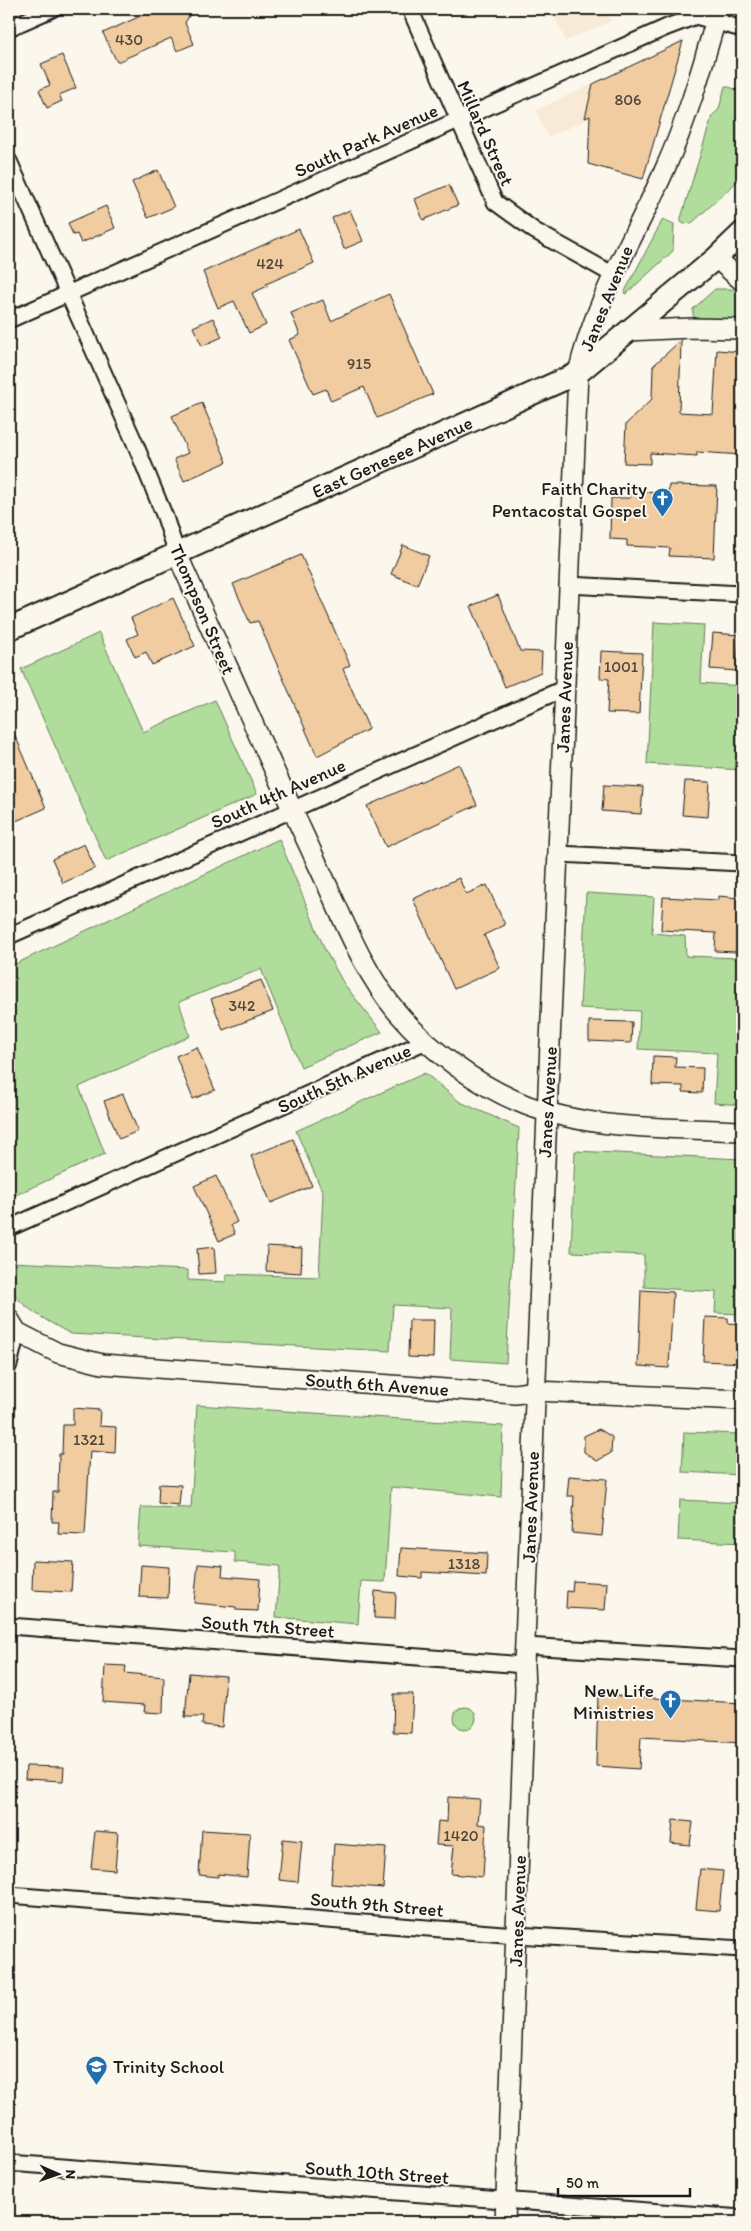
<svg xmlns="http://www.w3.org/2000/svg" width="751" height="2231" font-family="Itim,sans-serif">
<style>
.built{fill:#f8ead5}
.green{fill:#b0dd9b;stroke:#667c5c}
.building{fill:#f0cca0;stroke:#1c1c1c}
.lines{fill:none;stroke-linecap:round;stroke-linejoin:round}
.minor-casing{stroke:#1c1c1c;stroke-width:19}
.tertiary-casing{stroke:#1c1c1c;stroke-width:22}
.secondary-casing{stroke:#1c1c1c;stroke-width:25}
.minor{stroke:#fbf7ec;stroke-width:15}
.tertiary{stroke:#fbf7ec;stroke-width:19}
.secondary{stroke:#fbf7ec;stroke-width:21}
.labels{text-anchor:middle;stroke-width:4;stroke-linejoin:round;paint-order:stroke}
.number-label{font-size:16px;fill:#51483d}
.street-label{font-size:19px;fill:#1c1c1c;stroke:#fbf7ec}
.poi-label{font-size:19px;fill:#1c1c1c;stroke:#fbf7ec;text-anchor:end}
</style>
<rect width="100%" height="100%" fill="#fbf7ec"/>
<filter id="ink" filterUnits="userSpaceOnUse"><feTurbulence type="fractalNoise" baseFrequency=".02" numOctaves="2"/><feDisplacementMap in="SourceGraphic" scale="10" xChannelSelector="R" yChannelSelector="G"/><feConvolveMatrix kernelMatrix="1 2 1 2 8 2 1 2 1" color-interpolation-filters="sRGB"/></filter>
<g filter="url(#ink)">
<g class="built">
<path d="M 551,9 L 605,9 L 611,21 L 566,41 Z"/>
<path d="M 593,84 L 586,114 L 590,116 L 590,118 L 548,137 L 536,110 Z"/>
</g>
<g class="green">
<path d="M 725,86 L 742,91 L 742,177 L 692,223 L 684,224 L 681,222 L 681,218 L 712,116 L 719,109 Z"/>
<path d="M 663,219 L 674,224 L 673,251 L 626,294 L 624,293 Z"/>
<path d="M 715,289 L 732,289 L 742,296 L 742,323 L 695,319 L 693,315 L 693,309 Z"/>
<path d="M 654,622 L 704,625 L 701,683 L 742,686 L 742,770 L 647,764 Z"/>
<path d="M 99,633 L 143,732 L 215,700 L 257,794 L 106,861 L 21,669 Z"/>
<path d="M 279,839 L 325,950 L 344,984 L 382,1032 L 301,1067 L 261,969 L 179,1002 L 190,1036 L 79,1087 L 105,1154 L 9,1198 L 9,967 Z"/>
<path d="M 586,893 L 654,897 L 652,933 L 685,936 L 686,956 L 740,958 L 742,932 L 742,1105 L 714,1103 L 717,1053 L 638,1049 L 640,1011 L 580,1008 Z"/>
<path d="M 425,1073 L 460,1102 L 519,1128 L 506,1363 L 450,1359 L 452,1308 L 393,1305 L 390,1351 L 71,1334 C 56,1326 26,1310 16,1296 C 10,1287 9,1273 9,1262 L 188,1270 L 188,1280 L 226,1282 L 226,1274 L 319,1277 L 323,1193 L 296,1131 Z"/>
<path d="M 575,1151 L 742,1159 L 742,1314 L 715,1313 L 716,1292 L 644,1287 L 644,1255 L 571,1252 Z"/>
<path d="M 197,1405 L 503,1426 L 501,1497 L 391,1487 L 385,1582 L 361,1581 L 358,1624 L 276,1617 L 280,1566 L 235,1562 L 235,1552 L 138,1546 L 141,1507 L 191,1508 Z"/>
<path d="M 684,1432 L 742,1434 L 742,1475 L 682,1472 Z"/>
<path d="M 680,1500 L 742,1503 L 742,1543 L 678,1540 Z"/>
<circle cx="465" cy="1718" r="11"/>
</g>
<g class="building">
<path d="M 156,9 L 174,9 L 190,14 L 185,23 L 194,44 L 177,51 L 171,38 L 117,62 L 103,33 Z"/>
<path d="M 683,41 L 643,179 L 588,164 L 590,116 L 585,118 L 593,84 Z"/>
<path d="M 62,55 L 76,88 L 59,95 L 62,101 L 47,108 L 39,90 L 50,85 L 41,64 Z"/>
<path d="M 158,170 L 174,207 L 148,218 L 132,182 Z"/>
<path d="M 449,185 L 458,205 L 423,220 L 415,199 Z"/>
<path d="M 106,206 L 115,228 L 81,243 L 77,234 L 73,235 L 68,223 Z"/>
<path d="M 350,210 L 363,241 L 344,249 L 332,218 Z"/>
<path d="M 299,229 L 314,263 L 266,284 L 268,286 L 252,293 L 266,325 L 249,333 L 234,301 L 218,308 L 203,272 Z"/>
<path d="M 389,294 L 433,394 L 377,418 L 364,387 L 331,401 L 326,389 L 313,394 L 289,340 L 300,335 L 291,313 L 323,300 L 331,321 Z"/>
<path d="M 213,318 L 222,337 L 202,346 L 193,327 Z"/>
<path d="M 681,340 L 679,412 L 713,414 L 717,350 L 742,352 L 742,455 L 697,452 L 697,456 L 650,453 L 650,464 L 624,463 L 626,424 L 652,399 L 653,366 Z"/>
<path d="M 202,403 L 227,462 L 184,481 L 174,459 L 188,453 L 172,416 Z"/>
<path d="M 669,485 L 717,486 L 714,558 L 669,556 L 670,548 L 627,546 L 627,540 L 610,539 L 611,498 L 630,498 L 630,492 L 668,493 Z"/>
<path d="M 403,545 L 429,556 L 417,585 L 391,574 Z"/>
<path d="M 301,555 L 350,665 L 343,669 L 369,729 L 317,756 L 258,621 L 250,623 L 233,584 Z"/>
<path d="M 498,595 L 520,651 L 542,652 L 541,672 L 505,687 L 471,606 Z"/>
<path d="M 173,598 L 195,646 L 152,665 L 146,652 L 135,657 L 127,639 L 138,634 L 131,618 Z"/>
<path d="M 713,633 L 739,635 L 737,671 L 710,669 Z"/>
<path d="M 601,651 L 642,653 L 639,714 L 607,713 L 609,679 L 600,678 Z"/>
<path d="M 9,721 L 46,808 L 9,824 Z"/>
<path d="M 459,764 L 477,805 L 386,847 L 367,806 Z"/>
<path d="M 685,781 L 710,782 L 708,817 L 682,815 Z"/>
<path d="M 604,785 L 643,787 L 641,814 L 602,811 Z"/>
<path d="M 84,844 L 95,868 L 63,883 L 52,859 Z"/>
<path d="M 459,878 L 466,894 L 487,885 L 505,925 L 484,935 L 500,968 L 454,989 L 413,899 Z"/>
<path d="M 718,896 L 740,898 L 736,952 L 715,951 L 716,933 L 661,930 L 663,897 L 718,900 Z"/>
<path d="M 261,980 L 273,1011 L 223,1030 L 211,999 Z"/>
<path d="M 589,1021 L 632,1022 L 631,1043 L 589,1041 Z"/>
<path d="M 197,1047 L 215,1090 L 193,1099 L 176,1056 Z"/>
<path d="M 653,1056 L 676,1057 L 675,1067 L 703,1068 L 702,1093 L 683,1092 L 683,1086 L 652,1085 Z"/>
<path d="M 123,1094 L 138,1131 L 119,1139 L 104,1101 Z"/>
<path d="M 293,1139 L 312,1186 L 271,1203 L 251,1156 Z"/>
<path d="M 216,1176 L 237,1222 L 231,1225 L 235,1234 L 219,1241 L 194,1186 Z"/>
<path d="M 267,1246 L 302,1248 L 301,1273 L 266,1271 Z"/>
<path d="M 214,1247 L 216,1273 L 199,1274 L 197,1249 Z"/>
<path d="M 641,1290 L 673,1292 L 669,1368 L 638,1366 Z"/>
<path d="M 705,1317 L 728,1318 L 728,1323 L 742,1324 L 742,1363 L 703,1361 Z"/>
<path d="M 409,1320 L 434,1320 L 433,1358 L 408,1357 Z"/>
<path d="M 73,1408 L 100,1410 L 99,1426 L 116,1427 L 115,1453 L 90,1451 L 85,1535 L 58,1534 L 59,1522 L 52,1522 L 53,1492 L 58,1492 L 59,1454 L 62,1454 L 63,1425 L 73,1425 Z"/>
<path d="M 599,1429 L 612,1437 L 611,1453 L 597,1461 L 584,1452 L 584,1436 Z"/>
<path d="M 569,1476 L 607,1479 L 602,1536 L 572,1533 L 574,1496 L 567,1496 Z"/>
<path d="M 159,1484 L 181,1485 L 179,1505 L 158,1503 Z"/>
<path d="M 401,1548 L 487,1553 L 486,1576 L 422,1572 L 422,1578 L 399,1576 Z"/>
<path d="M 33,1560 L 73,1562 L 71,1592 L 32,1590 Z"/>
<path d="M 198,1564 L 223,1566 L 222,1576 L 260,1579 L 258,1611 L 236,1610 L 236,1607 L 194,1603 Z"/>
<path d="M 141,1565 L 169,1567 L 168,1598 L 139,1597 Z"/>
<path d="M 573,1581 L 607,1583 L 605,1610 L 566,1608 L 567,1591 L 572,1592 Z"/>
<path d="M 375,1591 L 396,1593 L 395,1619 L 374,1618 Z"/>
<path d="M 105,1665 L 126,1666 L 125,1673 L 164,1677 L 163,1713 L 144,1712 L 145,1705 L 103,1702 Z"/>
<path d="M 189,1673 L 226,1676 L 222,1727 L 202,1725 L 203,1717 L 185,1717 Z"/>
<path d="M 394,1694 L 413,1694 L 411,1733 L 393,1732 Z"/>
<path d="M 598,1695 L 742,1703 L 742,1743 L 641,1737 L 639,1769 L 596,1766 Z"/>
<path d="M 26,1766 L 64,1767 L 63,1781 L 25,1779 Z"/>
<path d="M 448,1797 L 480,1799 L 478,1824 L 486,1825 L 483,1877 L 451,1874 L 454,1846 L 436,1845 L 438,1821 L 447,1822 Z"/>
<path d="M 673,1820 L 693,1822 L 690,1845 L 671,1843 Z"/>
<path d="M 202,1830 L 250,1833 L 247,1877 L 218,1874 L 218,1877 L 199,1875 Z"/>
<path d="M 95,1831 L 118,1833 L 115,1870 L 91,1868 Z"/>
<path d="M 283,1839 L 302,1841 L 298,1882 L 279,1880 Z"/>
<path d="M 334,1844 L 386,1848 L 383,1888 L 331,1884 Z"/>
<path d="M 700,1869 L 723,1871 L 719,1911 L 696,1909 Z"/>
</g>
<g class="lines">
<defs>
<g id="minor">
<path d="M 410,9 L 495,202 L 535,231 L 612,274"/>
<path d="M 9,28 L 52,9"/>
<path d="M 9,161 L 134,441 L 165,517 L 177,554"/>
<path d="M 9,320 L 667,27 L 696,16 L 742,29"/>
<path d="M 568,585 L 742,594"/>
<path d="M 558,854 L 742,863"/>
<path d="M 9,936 L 565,688"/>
<path d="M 9,1228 L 424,1042"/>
<path d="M 9,1365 L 17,1332"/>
<path d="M 9,1626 L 524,1665"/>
<path d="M 525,1646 L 742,1659"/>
<path d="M 9,1895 L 517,1935 L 742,1949"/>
<path d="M 9,2163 L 742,2218"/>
</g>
<g id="tertiary">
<path d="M 716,258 L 742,281"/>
<path d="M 628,331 L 691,328 L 742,329"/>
<path d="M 177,554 C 224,657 269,761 317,863 C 341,913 361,969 397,1012 C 430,1051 478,1086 526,1105 C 594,1131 671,1127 742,1131"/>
<path d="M 9,1319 L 17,1332 L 58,1353 L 102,1364 L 515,1394 L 535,1391 L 742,1400"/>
<path d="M 505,2222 L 525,1689 L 524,1665 L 578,373 C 596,297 633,241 664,171 C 688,119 703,64 719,9"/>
</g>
<g id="secondary">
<path id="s1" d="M 9,629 L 578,373 L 716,258 L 742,233"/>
</g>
</defs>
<use href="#minor" class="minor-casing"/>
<use href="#tertiary" class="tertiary-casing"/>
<use href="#secondary" class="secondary-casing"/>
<use href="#minor" class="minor"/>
<use href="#tertiary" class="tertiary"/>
<use href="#secondary" class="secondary"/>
</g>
</g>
<defs>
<symbol id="church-pin" viewBox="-11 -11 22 30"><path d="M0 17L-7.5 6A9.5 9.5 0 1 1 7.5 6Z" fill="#1f6fb2" stroke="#fbf7ec"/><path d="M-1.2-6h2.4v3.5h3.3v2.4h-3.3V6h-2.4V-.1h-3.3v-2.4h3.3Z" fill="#fff"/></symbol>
<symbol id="school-pin" viewBox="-11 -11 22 30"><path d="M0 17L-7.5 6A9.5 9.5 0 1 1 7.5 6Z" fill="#1f6fb2" stroke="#fbf7ec"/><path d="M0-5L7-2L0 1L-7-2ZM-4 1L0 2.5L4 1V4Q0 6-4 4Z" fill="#fff"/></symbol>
</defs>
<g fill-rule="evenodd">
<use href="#church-pin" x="650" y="486" width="25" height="34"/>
<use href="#church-pin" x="658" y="1688" width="25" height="34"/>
<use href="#school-pin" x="84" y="2054" width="25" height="34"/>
</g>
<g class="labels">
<g class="number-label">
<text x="129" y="45">430</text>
<text x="628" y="105">806</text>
<text x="270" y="269">424</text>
<text x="359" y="369">915</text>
<text x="621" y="672">1001</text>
<text x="242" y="1011">342</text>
<text x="89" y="1445">1321</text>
<text x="464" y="1569">1318</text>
<text x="461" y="1841">1420</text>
</g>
<g class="street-label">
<text transform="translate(486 133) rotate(66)" y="7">Millard Street</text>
<text transform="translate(366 140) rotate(-24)" y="7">South Park Avenue</text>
<text transform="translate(606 298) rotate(-68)" y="7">Janes Avenue</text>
<text dy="7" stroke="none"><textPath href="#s1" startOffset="420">East Genesee Avenue</textPath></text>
<text transform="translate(203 609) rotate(67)" y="7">Thompson Street</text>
<text transform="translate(564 697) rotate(-88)" y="7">Janes Avenue</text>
<text transform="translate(278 793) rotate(-24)" y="7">South 4th Avenue</text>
<text transform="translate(344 1078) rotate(-24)" y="7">South 5th Avenue</text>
<text transform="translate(547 1102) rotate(-87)" y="7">Janes Avenue</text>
<text transform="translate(377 1384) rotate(4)" y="7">South 6th Avenue</text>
<text transform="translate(530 1507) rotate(-88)" y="7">Janes Avenue</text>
<text transform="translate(268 1626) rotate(4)" y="7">South 7th Street</text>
<text transform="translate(377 1904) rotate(5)" y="7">South 9th Street</text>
<text transform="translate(517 1911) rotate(-88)" y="7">Janes Avenue</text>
<text transform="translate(377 2172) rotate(4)" y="7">South 10th Street</text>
</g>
<g class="poi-label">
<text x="647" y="495">Faith Charity<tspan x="647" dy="22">Pentacostal Gospel</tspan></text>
<text x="654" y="1697">New Life<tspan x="654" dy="22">Ministries</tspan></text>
<text x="113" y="2073" text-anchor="start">Trinity School</text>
</g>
</g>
<rect width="751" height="2231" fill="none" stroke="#fbf7ec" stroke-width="30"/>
<rect x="15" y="15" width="721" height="2201" fill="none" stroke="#1c1c1c" stroke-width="2" filter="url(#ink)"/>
<g transform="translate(58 2174) rotate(92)" stroke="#fbf7ec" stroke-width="4" paint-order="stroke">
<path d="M0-4L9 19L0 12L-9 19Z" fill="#1c1c1c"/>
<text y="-8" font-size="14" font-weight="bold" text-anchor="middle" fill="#1c1c1c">N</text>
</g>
<path d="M558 2188v8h132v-8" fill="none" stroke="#1c1c1c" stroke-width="2.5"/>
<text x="566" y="2188" font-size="15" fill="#1c1c1c" stroke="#fbf7ec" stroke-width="4" paint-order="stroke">50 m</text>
</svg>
